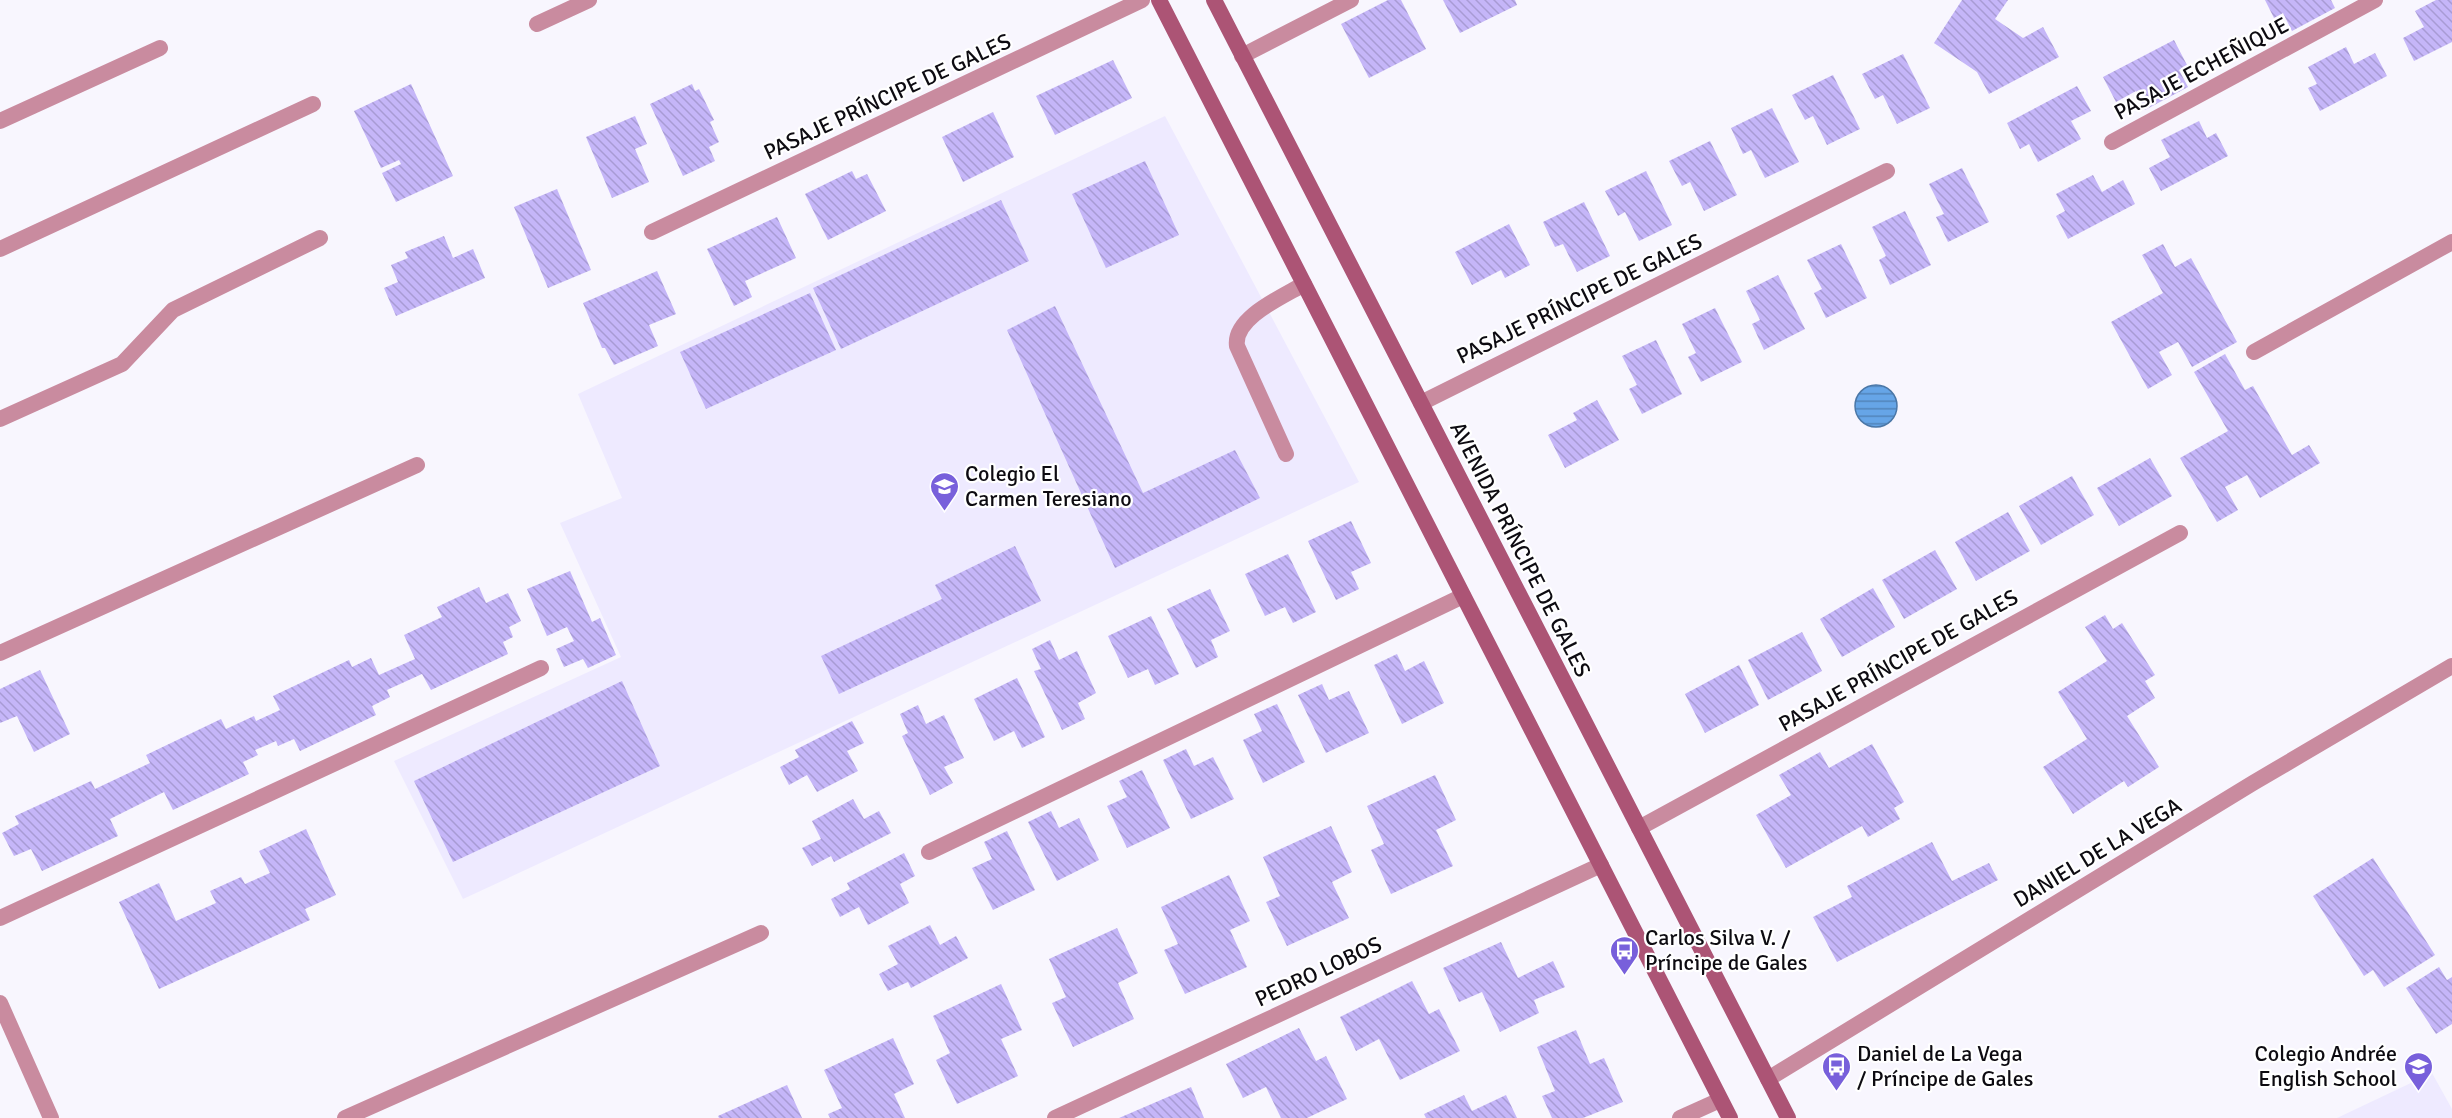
<svg xmlns="http://www.w3.org/2000/svg" width="2452" height="1118" font-family="Signika,sans-serif">
<style>
.built{fill:#eeeaff}
.water{fill:url(#water-rules);stroke:#4b77a7;stroke-width:1.5}
.building{fill:url(#building-back-hatch)}
.lines{fill:none;stroke-linecap:round;stroke-linejoin:round}
.service{stroke:#c98b9f;stroke-width:16}
.minor{stroke:#c98b9f;stroke-width:16}
.tertiary{stroke:#c98b9f;stroke-width:16}
.secondary{stroke:#ac5475;stroke-width:16}
.labels{text-anchor:middle;stroke-width:4.5;stroke-linejoin:round;paint-order:stroke}
.street-label{font-size:22px;fill:#0d0b11;stroke:#fff}
.poi-label{font-size:22px;fill:#0d0b11;stroke:#fff;text-anchor:start}
</style>
<defs>
<pattern id="water-rules" width="6" height="5" patternUnits="userSpaceOnUse" patternTransform="scale(1.5)"><rect width="6" height="5" fill="#66a5e7"/><path d="M0 2.5h6" fill="none" stroke="#5285ba"/></pattern>
<pattern id="building-back-hatch" width="6" height="6" patternUnits="userSpaceOnUse" patternTransform="scale(1.5)"><rect width="6" height="6" fill="#c5b6f8"/><path d="M-1 5l2 2M0 0l6 6M5-1l2 2" fill="none" stroke="#a89bd4"/></pattern>
</defs>
<rect width="100%" height="100%" fill="#f8f6fe"/>
<g class="built">
<path d="M 1165,116 L 1359,482 L 463,899 L 394,761 L 621,657 L 560,523 L 622,498 L 578,394 Z"/>
<path d="M 2432,1073 L 2452,1109 L 2452,1118 L 2337,1118 Z"/>
</g>
<circle class="water" cx="1876" cy="406" r="21"/>
<g class="building">
<path d="M 1388,0 L 1401,0 L 1426,49 L 1369,78 L 1341,24 Z"/>
<path d="M 1443,0 L 1515,0 L 1517,5 L 1460,33 Z"/>
<path d="M 1962,0 L 2008,0 L 1995,19 L 2023,38 L 2043,27 L 2059,57 L 1989,94 L 1977,72 L 1934,43 Z"/>
<path d="M 2265,0 L 2331,0 L 2335,8 L 2292,31 L 2283,13 L 2274,18 Z"/>
<path d="M 2436,0 L 2452,0 L 2452,42 L 2414,61 L 2403,38 L 2424,27 L 2415,11 Z"/>
<path d="M 2174,40 L 2187,65 L 2179,70 L 2188,87 L 2145,110 L 2136,91 L 2116,102 L 2103,77 Z"/>
<path d="M 2346,47 L 2354,64 L 2375,53 L 2387,76 L 2320,111 L 2308,88 L 2317,84 L 2308,67 Z"/>
<path d="M 1903,54 L 1930,108 L 1897,124 L 1883,95 L 1875,99 L 1862,74 Z"/>
<path d="M 1113,60 L 1132,98 L 1055,135 L 1036,96 Z"/>
<path d="M 1833,75 L 1860,129 L 1827,145 L 1813,116 L 1805,120 L 1792,95 Z"/>
<path d="M 411,84 L 453,176 L 396,202 L 382,173 L 401,164 L 399,160 L 381,168 L 354,111 Z"/>
<path d="M 692,84 L 695,91 L 699,89 L 714,120 L 710,122 L 719,142 L 709,147 L 715,161 L 683,176 L 650,104 Z"/>
<path d="M 2077,86 L 2091,111 L 2071,121 L 2081,139 L 2038,162 L 2029,144 L 2020,149 L 2007,123 Z"/>
<path d="M 1772,108 L 1799,162 L 1765,178 L 1751,150 L 1743,154 L 1731,128 Z"/>
<path d="M 993,112 L 1014,157 L 963,182 L 942,137 Z"/>
<path d="M 635,116 L 647,144 L 635,149 L 649,182 L 612,198 L 586,137 Z"/>
<path d="M 2199,121 L 2207,138 L 2216,133 L 2228,156 L 2161,191 L 2149,168 L 2170,157 L 2161,140 Z"/>
<path d="M 1710,141 L 1737,195 L 1704,211 L 1690,182 L 1682,186 L 1669,161 Z"/>
<path d="M 1145,161 L 1179,235 L 1106,268 L 1072,194 Z"/>
<path d="M 1962,168 L 1989,222 L 1948,242 L 1936,217 L 1944,214 L 1929,184 Z"/>
<path d="M 852,171 L 856,179 L 867,174 L 886,211 L 828,240 L 805,194 Z"/>
<path d="M 1646,171 L 1672,225 L 1639,241 L 1625,212 L 1618,216 L 1605,191 Z"/>
<path d="M 2093,175 L 2102,192 L 2123,180 L 2135,204 L 2068,239 L 2056,216 L 2065,211 L 2056,194 Z"/>
<path d="M 557,189 L 591,270 L 548,288 L 514,207 Z"/>
<path d="M 1001,200 L 1029,261 L 841,349 L 813,288 Z"/>
<path d="M 1584,202 L 1610,256 L 1577,272 L 1563,244 L 1555,247 L 1543,222 Z"/>
<path d="M 1905,211 L 1931,265 L 1890,285 L 1879,260 L 1886,256 L 1872,227 Z"/>
<path d="M 777,217 L 796,258 L 745,281 L 752,297 L 734,306 L 707,249 Z"/>
<path d="M 1509,224 L 1530,265 L 1505,278 L 1501,270 L 1472,285 L 1455,252 Z"/>
<path d="M 444,236 L 453,258 L 473,249 L 485,278 L 396,316 L 384,288 L 398,282 L 391,265 L 408,258 L 405,252 Z"/>
<path d="M 1841,244 L 1867,298 L 1826,318 L 1814,293 L 1822,289 L 1807,260 Z"/>
<path d="M 2163,244 L 2175,267 L 2191,258 L 2237,342 L 2192,367 L 2178,342 L 2159,352 L 2172,375 L 2148,389 L 2111,322 L 2163,293 L 2142,255 Z"/>
<path d="M 657,271 L 676,314 L 649,325 L 658,346 L 614,365 L 605,348 L 602,348 L 583,303 Z"/>
<path d="M 1778,275 L 1805,329 L 1764,350 L 1752,324 L 1760,320 L 1746,291 Z"/>
<path d="M 810,293 L 836,350 L 706,409 L 680,352 Z"/>
<path d="M 1055,306 L 1143,493 L 1235,450 L 1260,498 L 1115,568 L 1007,330 Z"/>
<path d="M 1715,308 L 1742,362 L 1701,382 L 1688,357 L 1696,353 L 1682,324 Z"/>
<path d="M 1656,340 L 1682,394 L 1642,414 L 1629,389 L 1637,385 L 1622,356 Z"/>
<path d="M 2225,354 L 2245,390 L 2253,386 L 2292,455 L 2309,445 L 2320,463 L 2260,498 L 2247,475 L 2225,487 L 2238,510 L 2217,522 L 2180,458 L 2228,431 L 2194,372 Z"/>
<path d="M 1597,400 L 1619,440 L 1565,468 L 1548,435 L 1577,420 L 1573,413 Z"/>
<path d="M 2150,458 L 2172,496 L 2119,526 L 2097,488 Z"/>
<path d="M 2072,476 L 2094,515 L 2041,545 L 2019,506 Z"/>
<path d="M 2008,512 L 2030,551 L 1976,581 L 1955,542 Z"/>
<path d="M 1351,521 L 1371,563 L 1351,572 L 1359,589 L 1336,600 L 1308,541 Z"/>
<path d="M 1015,546 L 1041,601 L 839,694 L 821,656 L 942,599 L 935,585 Z"/>
<path d="M 1935,550 L 1957,589 L 1904,619 L 1882,580 Z"/>
<path d="M 1288,554 L 1316,612 L 1293,623 L 1285,607 L 1265,616 L 1245,574 Z"/>
<path d="M 570,571 L 592,622 L 600,618 L 616,655 L 588,668 L 583,659 L 564,667 L 556,649 L 574,641 L 567,627 L 547,636 L 527,589 Z"/>
<path d="M 479,587 L 486,603 L 508,593 L 521,621 L 509,627 L 513,637 L 503,642 L 508,654 L 431,690 L 422,674 L 387,690 L 390,697 L 372,706 L 376,715 L 300,751 L 294,739 L 278,746 L 276,741 L 267,745 L 255,750 L 258,755 L 243,762 L 249,774 L 173,810 L 164,792 L 110,819 L 118,836 L 42,871 L 31,849 L 14,856 L 2,833 L 19,824 L 15,816 L 91,781 L 95,789 L 150,763 L 146,755 L 221,719 L 226,729 L 254,716 L 256,721 L 280,710 L 273,696 L 349,660 L 352,667 L 371,658 L 379,675 L 415,659 L 404,635 L 442,617 L 437,607 Z"/>
<path d="M 1873,588 L 1895,627 L 1842,657 L 1820,619 Z"/>
<path d="M 1210,589 L 1230,631 L 1211,640 L 1218,657 L 1196,668 L 1167,609 Z"/>
<path d="M 2105,615 L 2113,629 L 2122,623 L 2155,675 L 2145,681 L 2155,698 L 2127,716 L 2159,767 L 2128,787 L 2124,781 L 2073,814 L 2043,767 L 2087,739 L 2058,692 L 2107,661 L 2085,627 Z"/>
<path d="M 1151,616 L 1179,674 L 1155,685 L 1148,669 L 1128,678 L 1108,636 Z"/>
<path d="M 1802,632 L 1822,671 L 1768,700 L 1748,660 Z"/>
<path d="M 1050,640 L 1059,660 L 1077,651 L 1096,693 L 1078,703 L 1085,719 L 1062,730 L 1034,671 L 1041,669 L 1032,649 Z"/>
<path d="M 1397,654 L 1405,671 L 1424,661 L 1444,703 L 1402,724 L 1374,665 Z"/>
<path d="M 1739,665 L 1759,705 L 1705,733 L 1685,694 Z"/>
<path d="M 40,670 L 70,734 L 34,752 L 17,716 L 0,723 L 0,689 Z"/>
<path d="M 1017,678 L 1045,737 L 1022,748 L 1014,731 L 994,741 L 974,699 Z"/>
<path d="M 622,681 L 660,766 L 453,862 L 414,781 Z"/>
<path d="M 1322,684 L 1329,700 L 1349,691 L 1369,733 L 1326,753 L 1298,695 Z"/>
<path d="M 1277,704 L 1305,762 L 1263,783 L 1243,740 L 1262,731 L 1254,714 Z"/>
<path d="M 918,705 L 926,724 L 944,715 L 964,758 L 944,767 L 953,783 L 930,795 L 902,736 L 908,733 L 900,714 Z"/>
<path d="M 852,721 L 864,743 L 847,751 L 858,771 L 817,792 L 807,775 L 789,785 L 780,767 L 799,757 L 795,750 Z"/>
<path d="M 1872,744 L 1904,802 L 1894,808 L 1900,819 L 1868,837 L 1862,826 L 1786,868 L 1756,815 L 1791,795 L 1779,775 L 1820,752 L 1829,768 Z"/>
<path d="M 1186,749 L 1194,766 L 1213,757 L 1234,799 L 1191,819 L 1163,760 Z"/>
<path d="M 1142,770 L 1170,828 L 1127,848 L 1107,806 L 1127,797 L 1119,781 Z"/>
<path d="M 1435,775 L 1456,820 L 1436,830 L 1453,866 L 1391,894 L 1371,850 L 1384,844 L 1367,806 Z"/>
<path d="M 853,799 L 864,819 L 879,811 L 891,833 L 834,862 L 831,856 L 812,866 L 802,848 L 821,839 L 812,821 Z"/>
<path d="M 1051,811 L 1059,828 L 1079,818 L 1099,860 L 1057,881 L 1028,822 Z"/>
<path d="M 1331,826 L 1352,872 L 1332,882 L 1349,918 L 1287,946 L 1266,902 L 1280,896 L 1263,857 Z"/>
<path d="M 306,829 L 336,895 L 305,909 L 310,920 L 159,989 L 119,902 L 159,883 L 176,921 L 216,903 L 210,891 L 241,877 L 245,884 L 270,873 L 259,851 Z"/>
<path d="M 1007,831 L 1035,890 L 993,910 L 972,868 L 992,859 L 984,842 Z"/>
<path d="M 1932,842 L 1952,881 L 1989,863 L 1998,880 L 1837,962 L 1813,917 L 1852,897 L 1847,886 Z"/>
<path d="M 904,853 L 915,876 L 900,884 L 909,903 L 868,925 L 859,907 L 840,917 L 831,899 L 850,889 L 847,883 Z"/>
<path d="M 2373,858 L 2435,955 L 2384,987 L 2373,970 L 2364,976 L 2313,896 Z"/>
<path d="M 1229,875 L 1250,921 L 1230,930 L 1247,967 L 1185,994 L 1164,950 L 1178,944 L 1161,907 Z"/>
<path d="M 930,925 L 940,945 L 956,936 L 968,958 L 911,988 L 908,982 L 888,991 L 879,974 L 898,964 L 888,946 Z"/>
<path d="M 1117,928 L 1138,973 L 1118,983 L 1134,1019 L 1073,1047 L 1052,1003 L 1066,997 L 1049,959 Z"/>
<path d="M 1501,942 L 1518,978 L 1553,961 L 1565,987 L 1534,1000 L 1539,1013 L 1500,1032 L 1482,992 L 1459,1002 L 1443,968 Z"/>
<path d="M 2439,967 L 2447,980 L 2452,977 L 2452,1024 L 2436,1034 L 2406,988 Z"/>
<path d="M 1412,981 L 1429,1014 L 1439,1009 L 1460,1051 L 1400,1080 L 1379,1039 L 1356,1051 L 1340,1017 Z"/>
<path d="M 1001,984 L 1022,1030 L 1001,1039 L 1018,1076 L 957,1104 L 936,1060 L 950,1053 L 933,1016 Z"/>
<path d="M 1299,1028 L 1316,1061 L 1326,1056 L 1347,1099 L 1307,1118 L 1281,1118 L 1266,1087 L 1243,1098 L 1226,1064 Z"/>
<path d="M 1576,1030 L 1590,1064 L 1604,1058 L 1623,1102 L 1583,1118 L 1552,1118 L 1542,1096 L 1555,1091 L 1537,1047 Z"/>
<path d="M 893,1038 L 914,1084 L 894,1094 L 905,1118 L 830,1118 L 828,1114 L 842,1108 L 824,1070 Z"/>
<path d="M 787,1085 L 802,1118 L 719,1118 L 718,1116 Z"/>
<path d="M 1191,1087 L 1204,1118 L 1119,1118 Z"/>
<path d="M 1464,1095 L 1472,1111 L 1506,1095 L 1517,1118 L 1426,1118 L 1424,1114 Z"/>
</g>
<g class="lines">
<g class="service">
<path d="M 0,121 L 160,48"/>
<path d="M 0,249 L 313,104"/>
<path d="M 0,419 L 122,364 L 173,310 L 320,238"/>
<path d="M 1286,454 L 1237,346 C 1233,318 1282,297 1304,284"/>
<path d="M 0,653 L 417,465"/>
<path d="M 929,852 L 1463,596"/>
<path d="M 0,918 L 541,668"/>
<path d="M 345,1118 L 761,933"/>
</g>
<g class="minor">
<path d="M 537,24 L 589,0"/>
<path d="M 1242,56 L 1351,0"/>
<path d="M 2112,142 L 2375,0"/>
<path d="M 652,232 L 1142,0"/>
<path d="M 2254,352 L 2452,242"/>
<path d="M 1421,403 L 1887,171"/>
<path d="M 1639,828 L 2180,533"/>
<path d="M 1768,1079 L 2253,783 L 2452,666"/>
<path d="M 1055,1118 L 1601,865"/>
<path d="M 1680,1118 L 1720,1100"/>
</g>
<path class="tertiary" d="M 0,1003 L 51,1118"/>
<g class="secondary">
<path d="M 1159,0 L 1730,1118"/>
<path d="M 1214,0 L 1788,1118"/>
</g>
</g>
<defs>
<symbol id="school-pin" viewBox="-11 -11 22 30"><path d="M0 17L-7.5 6A9.5 9.5 0 1 1 7.5 6Z" fill="#7860db" stroke="#fff"/><path d="M0-5L7-2L0 1L-7-2ZM-4 1L0 2.5L4 1V4Q0 6-4 4Z" fill="#fff"/></symbol>
<symbol id="bus-pin" viewBox="-11 -11 22 30"><path d="M0 17L-7.5 6A9.5 9.5 0 1 1 7.5 6Z" fill="#7860db" stroke="#fff"/><path d="M-5-6H5V4H4V6H2V4H-2V6H-4V4H-5ZM-3.5-4V0h7V-4ZM-3.5 1.2v1.5H-2V1.2ZM2 1.2v1.5H3.5V1.2Z" fill="#fff"/></symbol>
</defs>
<g fill-rule="evenodd">
<use href="#school-pin" x="928" y="470" width="33" height="45"/>
<use href="#bus-pin" x="1608" y="934" width="33" height="45"/>
<use href="#bus-pin" x="1820" y="1050" width="33" height="45"/>
<use href="#school-pin" x="2402" y="1050" width="33" height="45"/>
</g>
<g class="labels">
<g class="street-label">
<text transform="translate(2201 68) rotate(-28)" y="8">PASAJE ECHEÑIQUE</text>
<text transform="translate(887 96) rotate(-25)" y="8">PASAJE PRÍNCIPE DE GALES</text>
<text transform="translate(1579 298) rotate(-26)" y="8">PASAJE PRÍNCIPE DE GALES</text>
<text transform="translate(1521 549) rotate(63)" y="8">AVENIDA PRÍNCIPE DE GALES</text>
<text transform="translate(1898 660) rotate(-29)" y="8">PASAJE PRÍNCIPE DE GALES</text>
<text transform="translate(2097 852) rotate(-31)" y="8">DANIEL DE LA VEGA</text>
<text transform="translate(1318 971) rotate(-25)" y="8">PEDRO LOBOS</text>
</g>
<g class="poi-label">
<text x="965" y="481">Colegio El<tspan x="965" dy="25">Carmen Teresiano</tspan></text>
<text x="1645" y="945">Carlos Silva V. /<tspan x="1645" dy="25">Príncipe de Gales</tspan></text>
<text x="1857" y="1061">Daniel de La Vega<tspan x="1857" dy="25">/ Príncipe de Gales</tspan></text>
<text x="2397" y="1061" text-anchor="end">Colegio Andrée<tspan x="2397" dy="25">English School</tspan></text>
</g>
</g>
</svg>
